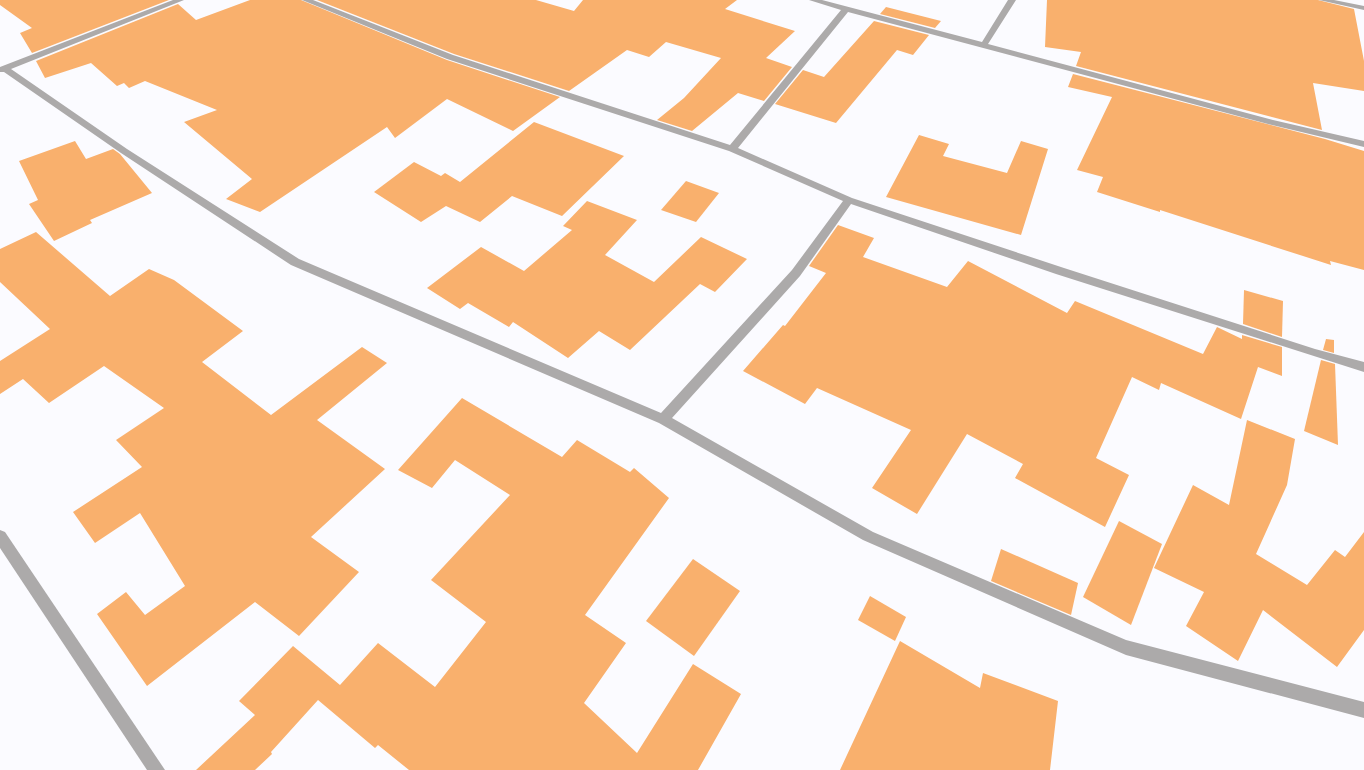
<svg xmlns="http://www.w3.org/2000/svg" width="1364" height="770" font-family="'Public Sans',sans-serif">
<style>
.building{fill:#f9b06d}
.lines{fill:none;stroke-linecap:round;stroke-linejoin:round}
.street{fill:#acaaaa;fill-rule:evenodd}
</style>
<rect width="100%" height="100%" fill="#fbfbff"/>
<g class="building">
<path d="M 0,0 L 169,0 L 32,53 L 20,33 L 32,28 L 0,5 Z"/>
<path d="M 250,0 L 301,0 L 447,60 L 560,97 L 513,131 L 447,99 L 395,138 L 387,127 L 260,212 L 226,199 L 252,179 L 184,122 L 217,110 L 145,81 L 129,88 L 124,83 L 117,86 L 91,63 L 45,78 L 36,61 L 178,4 L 196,20 Z"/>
<path d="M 317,0 L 536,0 L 574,11 L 583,0 L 737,0 L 725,9 L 795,31 L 766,58 L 792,67 L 764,101 L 738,93 L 692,131 L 657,120 L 684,98 L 721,58 L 666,42 L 649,57 L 627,50 L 569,91 L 454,54 Z"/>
<path d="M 1047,0 L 1318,0 L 1354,9 L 1364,61 L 1364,91 L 1313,83 L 1322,130 L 1076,66 L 1081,52 L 1045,47 Z"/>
<path d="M 886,7 L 941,21 L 935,28 L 880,14 Z"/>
<path d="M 874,21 L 929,35 L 913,55 L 897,50 L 836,123 L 775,104 L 803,70 L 824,77 Z"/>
<path d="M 1073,74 L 1325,139 L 1364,151 L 1364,270 L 1330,261 L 1331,265 L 1160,210 L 1160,212 L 1097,192 L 1103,177 L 1077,170 L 1112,97 L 1068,87 Z"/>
<path d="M 534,122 L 624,156 L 562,216 L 512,196 L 480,222 L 446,206 L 421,222 L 374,192 L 414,162 L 441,176 L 445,173 L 460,182 Z"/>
<path d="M 919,135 L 949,144 L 943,156 L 1007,173 L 1021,141 L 1048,149 L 1021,235 L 886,197 Z"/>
<path d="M 75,141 L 86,159 L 113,149 L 120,154 L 152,193 L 90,220 L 92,223 L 54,241 L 29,204 L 38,200 L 19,161 Z"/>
<path d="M 686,181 L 719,193 L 696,222 L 661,210 Z"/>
<path d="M 587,201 L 637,220 L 605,255 L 654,282 L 701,237 L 747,259 L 715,292 L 700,284 L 630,350 L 599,331 L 568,358 L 513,322 L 509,327 L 468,303 L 460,309 L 427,288 L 481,247 L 524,271 L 572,230 L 563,226 Z"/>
<path d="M 838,225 L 874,238 L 863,257 L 947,287 L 968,261 L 1067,313 L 1075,301 L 1203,354 L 1217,327 L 1242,339 L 1242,335 L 1282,347 L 1282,376 L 1258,367 L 1241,419 L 1161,383 L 1159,390 L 1132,377 L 1096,458 L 1129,475 L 1105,527 L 1015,478 L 1023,464 L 967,434 L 917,514 L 872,488 L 911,430 L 817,388 L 805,404 L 743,371 L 783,325 L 785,326 L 826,273 L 809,266 Z"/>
<path d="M 36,232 L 110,296 L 149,269 L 174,280 L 243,331 L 202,362 L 271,415 L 362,347 L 387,363 L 317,420 L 385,469 L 311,537 L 359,572 L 299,636 L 255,602 L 147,686 L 97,614 L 126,592 L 145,615 L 185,586 L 140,513 L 95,543 L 73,512 L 142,467 L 116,440 L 164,408 L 104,366 L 49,403 L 23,379 L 0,394 L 0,361 L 50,329 L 0,282 L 0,249 Z"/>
<path d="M 1244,290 L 1283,301 L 1282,337 L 1243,324 Z"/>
<path d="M 1326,339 L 1334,340 L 1334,353 L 1323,350 Z"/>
<path d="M 1321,360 L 1335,364 L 1338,445 L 1304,431 Z"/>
<path d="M 462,398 L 562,457 L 577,440 L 630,472 L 634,468 L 669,498 L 585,615 L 626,643 L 584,703 L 637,753 L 693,664 L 741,694 L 698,770 L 409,770 L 378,745 L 375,748 L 318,700 L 271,752 L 272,754 L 255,770 L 196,770 L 255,715 L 239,701 L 293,646 L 340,685 L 378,643 L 435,687 L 486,622 L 431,580 L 510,495 L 455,460 L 432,488 L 398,470 Z"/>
<path d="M 1247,420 L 1295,439 L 1287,485 L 1256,554 L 1307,585 L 1335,550 L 1345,557 L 1364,532 L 1364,630 L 1337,667 L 1263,610 L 1238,661 L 1186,626 L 1204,592 L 1154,568 L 1193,485 L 1229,505 Z"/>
<path d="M 1119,521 L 1162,544 L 1131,625 L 1083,597 Z"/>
<path d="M 1001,549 L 1078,583 L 1071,615 L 991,581 Z"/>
<path d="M 693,559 L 740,591 L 694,656 L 646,621 Z"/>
<path d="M 870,596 L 906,617 L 895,641 L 858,620 Z"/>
<path d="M 900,641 L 980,688 L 983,673 L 1058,701 L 1050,770 L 840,770 Z"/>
</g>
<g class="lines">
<g class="street">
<path d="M 173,0 L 184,0 L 11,69 L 127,149 L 299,259 L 661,413 L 792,270 L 843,201 L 729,151 L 447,59 L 302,0 L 313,0 L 453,55 L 730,145 L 841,10 L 809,0 L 822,0 L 982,42 L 1008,0 L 1016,0 L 988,44 L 1273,120 L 1364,141 L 1364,147 L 1268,124 L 848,12 L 738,148 L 852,198 L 1064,268 L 1315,349 L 1364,362 L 1364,372 L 1056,274 L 851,204 L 800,276 L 672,418 L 873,532 L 1126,640 L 1364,702 L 1364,718 L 1126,655 L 863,540 L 659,423 L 291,265 L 121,153 L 4,72 L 0,72 L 0,67 Z"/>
<path d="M 1319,0 L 1334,0 L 1364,6 L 1364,10 Z"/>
<path d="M 0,530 L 5,532 L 165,770 L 147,770 L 0,548 Z"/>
</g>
</g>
</svg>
